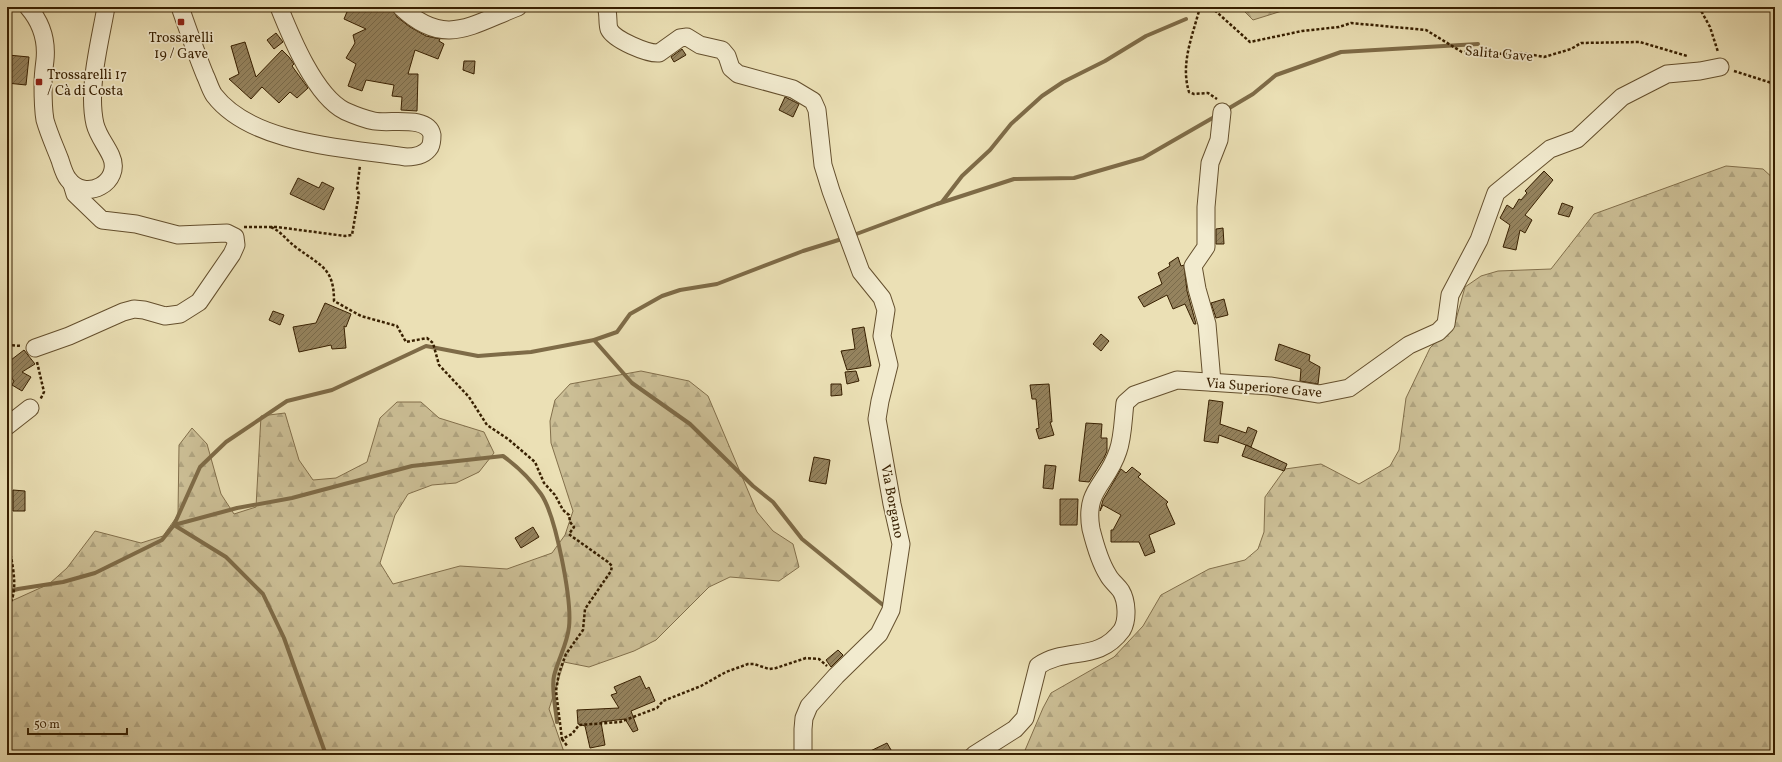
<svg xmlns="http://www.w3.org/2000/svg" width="1782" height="762" font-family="Vollkorn,serif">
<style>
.forest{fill:url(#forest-firs);stroke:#826f4b}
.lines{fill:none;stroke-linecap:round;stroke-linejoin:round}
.stream{stroke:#7e6b47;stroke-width:4}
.building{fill:url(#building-hatch);stroke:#371f00}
.minor-casing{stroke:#644f2d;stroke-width:19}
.path{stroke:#371f00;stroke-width:2.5;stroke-dasharray:3 2;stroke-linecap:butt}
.minor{stroke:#f2ebcf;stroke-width:17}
.poi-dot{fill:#8f2418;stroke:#f2ebcf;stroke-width:1.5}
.labels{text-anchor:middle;stroke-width:3.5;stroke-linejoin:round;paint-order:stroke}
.poi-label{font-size:14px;fill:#371f00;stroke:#f2ebcf}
.street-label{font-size:14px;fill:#371f00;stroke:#f2ebcf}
</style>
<defs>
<pattern id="forest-firs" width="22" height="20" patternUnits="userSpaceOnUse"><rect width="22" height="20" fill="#ccbf96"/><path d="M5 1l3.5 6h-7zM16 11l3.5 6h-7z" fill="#b0a480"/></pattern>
<pattern id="building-hatch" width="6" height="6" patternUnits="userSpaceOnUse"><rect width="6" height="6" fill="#95835e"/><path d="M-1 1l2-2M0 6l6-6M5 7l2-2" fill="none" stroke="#7a6b4b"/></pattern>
</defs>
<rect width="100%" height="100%" fill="#ebe0b5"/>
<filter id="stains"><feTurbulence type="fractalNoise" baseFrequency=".005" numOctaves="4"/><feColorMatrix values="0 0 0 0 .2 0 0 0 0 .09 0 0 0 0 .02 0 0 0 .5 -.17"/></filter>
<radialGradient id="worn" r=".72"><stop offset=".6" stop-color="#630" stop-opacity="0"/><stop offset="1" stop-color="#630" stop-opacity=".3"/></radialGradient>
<g class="forest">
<path d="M 1240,7 L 1289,7 L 1285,10 L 1253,20 Z"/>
<path d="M 1726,166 L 1763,169 L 1775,180 L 1775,748 L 1763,755 L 1023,755 L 1043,708 L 1051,693 L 1114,657 L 1143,626 L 1161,595 L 1209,569 L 1245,560 L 1258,549 L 1264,532 L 1265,497 L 1285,469 L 1321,464 L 1359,484 L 1390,466 L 1399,450 L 1406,398 L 1430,348 L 1455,323 L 1465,287 L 1481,276 L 1498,271 L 1551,269 L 1594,214 Z"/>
<path d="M 641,371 L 689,381 L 708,396 L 757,512 L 773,531 L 793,544 L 799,567 L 779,581 L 730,577 L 709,587 L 656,640 L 634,651 L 589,667 L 564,662 L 549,709 L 565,755 L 7,755 L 7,603 L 49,584 L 67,568 L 95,531 L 141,543 L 163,536 L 178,515 L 179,445 L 192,428 L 207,444 L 221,494 L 234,514 L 256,507 L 261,416 L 285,413 L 299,460 L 313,480 L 336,478 L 367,462 L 380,418 L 397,402 L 421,402 L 439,418 L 484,432 L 494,453 L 479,472 L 456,483 L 432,485 L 408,494 L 395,515 L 380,563 L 393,584 L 460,566 L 507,569 L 552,553 L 565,535 L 573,511 L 551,443 L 550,421 L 555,400 L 570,384 Z"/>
</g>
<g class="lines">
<g class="stream">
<path d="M 1226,110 L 1253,94 L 1276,75 L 1341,52 L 1478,44"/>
<path d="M 942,202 L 962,176 L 990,150 L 1011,124 L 1042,96 L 1063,82 L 1105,61 L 1146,36 L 1186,19"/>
<path d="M 851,236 L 937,204 L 1014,179 L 1074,178 L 1143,158 L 1216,116"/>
<path d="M 594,340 L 632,383 L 690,424 L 753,486 L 773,502 L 802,539 L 883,605"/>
<path d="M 174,525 L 237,508 L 292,498 L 412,466 L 503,456 C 517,466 531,480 541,494 C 556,516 572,600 569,627 C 567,645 558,659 554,676 C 551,688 556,710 557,722"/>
<path d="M 174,525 L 226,557 L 263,594 L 284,638 L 326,755"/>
<path d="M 7,592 L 18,589 L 63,582 L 95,573 L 162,540 L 174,525 L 200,467 L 226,442 L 287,401 L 332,390 L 426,346 L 478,356 L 531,352 L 594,340 L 617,332 L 630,314 L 662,296 L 680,290 L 717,284 L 803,251 L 845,238"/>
</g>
</g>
<g class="building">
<path d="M 349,7 L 391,7 L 397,17 L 410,27 L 426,36 L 440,39 L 439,41 L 444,44 L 438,59 L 415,50 L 408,74 L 418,74 L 417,111 L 401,110 L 402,97 L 392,96 L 394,85 L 366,80 L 362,91 L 348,86 L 356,64 L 346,58 L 355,43 L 353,35 L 366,29 L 344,19 Z"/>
<path d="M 276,33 L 283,42 L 274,49 L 267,40 Z"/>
<path d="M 245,42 L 256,77 L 282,50 L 289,57 L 294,64 L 292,66 L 308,88 L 297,98 L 290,92 L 279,103 L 262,87 L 251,99 L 229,79 L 239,74 L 231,46 Z"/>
<path d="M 682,49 L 686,55 L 674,62 L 671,57 Z"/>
<path d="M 8,55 L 29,57 L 26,85 L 7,83 Z"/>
<path d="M 464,61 L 475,61 L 474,74 L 463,70 Z"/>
<path d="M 785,97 L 799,104 L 793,117 L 779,110 Z"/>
<path d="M 1544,171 L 1553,180 L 1525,215 L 1532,220 L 1525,233 L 1520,230 L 1516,250 L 1503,247 L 1510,225 L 1500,218 L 1507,205 L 1513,209 L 1519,199 L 1521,200 L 1527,193 L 1525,191 Z"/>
<path d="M 298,178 L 319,188 L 322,182 L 334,188 L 324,210 L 290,194 Z"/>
<path d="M 1562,203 L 1573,207 L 1569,217 L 1558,214 Z"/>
<path d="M 1223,228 L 1224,244 L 1216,244 L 1216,229 Z"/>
<path d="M 1178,257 L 1181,266 L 1184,265 L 1187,291 L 1196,324 L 1194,324 L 1185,304 L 1173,309 L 1167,295 L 1144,307 L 1138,297 L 1162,284 L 1158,273 L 1170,266 L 1169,263 Z"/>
<path d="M 1224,299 L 1228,315 L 1216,318 L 1211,303 Z"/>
<path d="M 325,303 L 351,314 L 346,327 L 344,326 L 346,348 L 332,349 L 331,345 L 299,352 L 293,327 L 316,323 Z"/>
<path d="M 273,311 L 284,315 L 280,325 L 269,320 Z"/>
<path d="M 864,327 L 871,366 L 847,370 L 841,351 L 855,349 L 852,329 Z"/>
<path d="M 1101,334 L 1109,341 L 1101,351 L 1093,344 Z"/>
<path d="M 1279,344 L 1310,355 L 1309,361 L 1320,367 L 1318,384 L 1300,381 L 1301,369 L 1275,360 Z"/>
<path d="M 24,350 L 35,364 L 22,372 L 31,377 L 22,391 L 12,385 L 14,381 L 7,372 L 7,363 Z"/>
<path d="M 856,371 L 859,381 L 847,384 L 845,372 Z"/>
<path d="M 831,384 L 841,384 L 842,395 L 831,396 Z"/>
<path d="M 1049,384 L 1052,422 L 1050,422 L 1054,435 L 1039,439 L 1036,429 L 1039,428 L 1036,399 L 1032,399 L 1030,385 Z"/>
<path d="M 1209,400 L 1223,402 L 1220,424 L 1246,433 L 1248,427 L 1257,431 L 1251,447 L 1219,435 L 1218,443 L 1204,441 Z"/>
<path d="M 1086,423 L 1102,424 L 1101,438 L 1107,438 L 1107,451 L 1104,458 L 1089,482 L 1079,481 Z"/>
<path d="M 1246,445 L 1287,464 L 1284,471 L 1242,456 Z"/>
<path d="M 814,457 L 830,460 L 826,484 L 809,481 Z"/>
<path d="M 1045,465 L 1056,466 L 1053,489 L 1043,488 Z"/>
<path d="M 1132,467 L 1141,474 L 1138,477 L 1168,502 L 1166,504 L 1175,524 L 1149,535 L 1155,552 L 1145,556 L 1139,542 L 1111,542 L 1111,530 L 1113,530 L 1121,515 L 1103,505 L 1100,511 L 1103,500 L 1121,469 L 1126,473 Z"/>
<path d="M 13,490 L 25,491 L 25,511 L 13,511 Z"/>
<path d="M 1060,499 L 1078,499 L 1077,525 L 1060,525 Z"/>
<path d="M 533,527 L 539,537 L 521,548 L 515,538 Z"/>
<path d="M 838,650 L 843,655 L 831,667 L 826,660 Z"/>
<path d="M 640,676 L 646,689 L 649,687 L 655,701 L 631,711 L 638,730 L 633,732 L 625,719 L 601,722 L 605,745 L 590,748 L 585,726 L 578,724 L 577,710 L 619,708 L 611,695 L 617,693 L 614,687 Z"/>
<path d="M 887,743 L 894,755 L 862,755 Z"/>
</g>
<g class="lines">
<defs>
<g id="minor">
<path d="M 28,7 C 41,22 47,40 45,60 C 44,68 43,76 43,84 C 43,96 43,109 45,120 C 49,134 55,147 60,160 C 62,166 64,174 68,179 C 85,203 123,182 111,156 C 106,145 98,136 95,124 C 87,89 100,42 106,7"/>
<path d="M 180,7 C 188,30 196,53 205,75 C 208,81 210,89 214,95 C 252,145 348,148 406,157 C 415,157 425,155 430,147 C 432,143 432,139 432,135 C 428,115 390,124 374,121 C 364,119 354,115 345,111 C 315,96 291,37 279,7"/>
<path d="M 401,7 C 444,48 471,25 518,7"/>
<path d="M 606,7 C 609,14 607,22 609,29 C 614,40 648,54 659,53 L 680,38 L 687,37 L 700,45 L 722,50 L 727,56 L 731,68 L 738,74 L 793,89 L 813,101 L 817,110 L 823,165 L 831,191 L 861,272 L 882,298 L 886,310 L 882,336 L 889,365 L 880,401 L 877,419 L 892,504 L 901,544 L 891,610 L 879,634 L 836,676 L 809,706 L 804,718 L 803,729 L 803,755"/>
<path d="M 35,348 L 69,336 L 123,312 L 134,309 L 144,310 L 165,316 L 180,314 L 199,302 L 232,254 L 236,245 L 235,237 L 227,233 L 178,235 L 136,224 L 102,220 L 75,194 L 72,184"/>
<path d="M 1212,382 L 1207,324 L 1197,289 L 1193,266 L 1206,247 L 1206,207 L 1210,163 L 1219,140 L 1222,112"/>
<path d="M 7,426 L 30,408"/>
<path d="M 974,755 L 1015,729 L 1025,718 L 1038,666 C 1067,646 1098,663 1122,630 C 1128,620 1127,601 1121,591 C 1117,585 1111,581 1108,575 C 1101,564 1094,541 1091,529 C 1084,489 1107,485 1118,451 C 1123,437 1123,419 1125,403 L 1134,395 L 1177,380 L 1270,386 L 1319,394 L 1349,388 L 1409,345 L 1438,332 L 1446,324 L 1450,295 L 1479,240 L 1496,193 L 1550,149 L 1577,139 L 1622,97 L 1667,74 L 1700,71 L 1720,67"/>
</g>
</defs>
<use href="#minor" class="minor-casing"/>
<g class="path">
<path d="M 1200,7 C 1193,35 1180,63 1189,92 L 1194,94 L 1208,93 L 1217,99"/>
<path d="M 1211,7 L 1250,42 L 1302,31 L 1339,27 L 1351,23 L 1426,30 L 1462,52 L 1505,54 L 1523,53 L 1544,57 L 1571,49 L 1581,43 L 1640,42 L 1687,56"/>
<path d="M 1699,7 L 1710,27 L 1718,52"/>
<path d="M 1734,71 L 1775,84"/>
<path d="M 244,227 L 277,227 L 345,236 L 352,235 L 359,194 L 357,189 L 360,165"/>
<path d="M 271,227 C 282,232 287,241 297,248 C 321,266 334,268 334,301 L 361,316 L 397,326 L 406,342 L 427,338 L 433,343 L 439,365 L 469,397 L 487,425 L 508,439 L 535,462 L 544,483 L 555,495 L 563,510 L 569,515 L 570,522 L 574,527 L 569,534 L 570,535 L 608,562 L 612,566 L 611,571 L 585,609 L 583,630 L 566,654 L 559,673 L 556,691 L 562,739 L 572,734 L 579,725 L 620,722 L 657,708 L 663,701 L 701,686 L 726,672 L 748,664 L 754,664 L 769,669 L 776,668 L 806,658 L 819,659 L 827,666"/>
<path d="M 7,345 L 22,346"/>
<path d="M 37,362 L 44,392 L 40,400"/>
<path d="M 7,375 L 7,384"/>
<path d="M 7,540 C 11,556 21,594 7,607"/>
<path d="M 562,739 L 568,747"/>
</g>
<use href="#minor" class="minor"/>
</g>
<g class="poi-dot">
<rect x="177" y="18" width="8" height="8" rx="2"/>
<rect x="35" y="78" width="8" height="8" rx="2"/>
</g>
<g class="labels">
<g class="poi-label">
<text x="181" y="42">Trossarelli<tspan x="181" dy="16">19 / Gave</tspan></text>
<text x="47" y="79" text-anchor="start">Trossarelli 17<tspan x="47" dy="16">/ Cà di Costa</tspan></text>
</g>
<g class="street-label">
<text transform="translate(1499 53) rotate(5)" y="5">Salita Gave</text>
<text transform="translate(1264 387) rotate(5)" y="5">Via Superiore Gave</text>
<text transform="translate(893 501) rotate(79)" y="5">Via Borgano</text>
</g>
</g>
<rect width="1782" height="762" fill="none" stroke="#ebe0b5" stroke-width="24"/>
<rect x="8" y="8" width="1766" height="746" fill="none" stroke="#371f00" stroke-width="2"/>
<rect x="12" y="12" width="1758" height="738" fill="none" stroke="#371f00"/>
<path d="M28 728v6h99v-6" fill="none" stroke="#371f00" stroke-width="2"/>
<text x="34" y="728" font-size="12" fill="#371f00" stroke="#f2ebcf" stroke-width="3" paint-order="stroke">50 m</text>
<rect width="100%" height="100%" filter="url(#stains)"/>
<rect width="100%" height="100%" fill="url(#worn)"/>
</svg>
